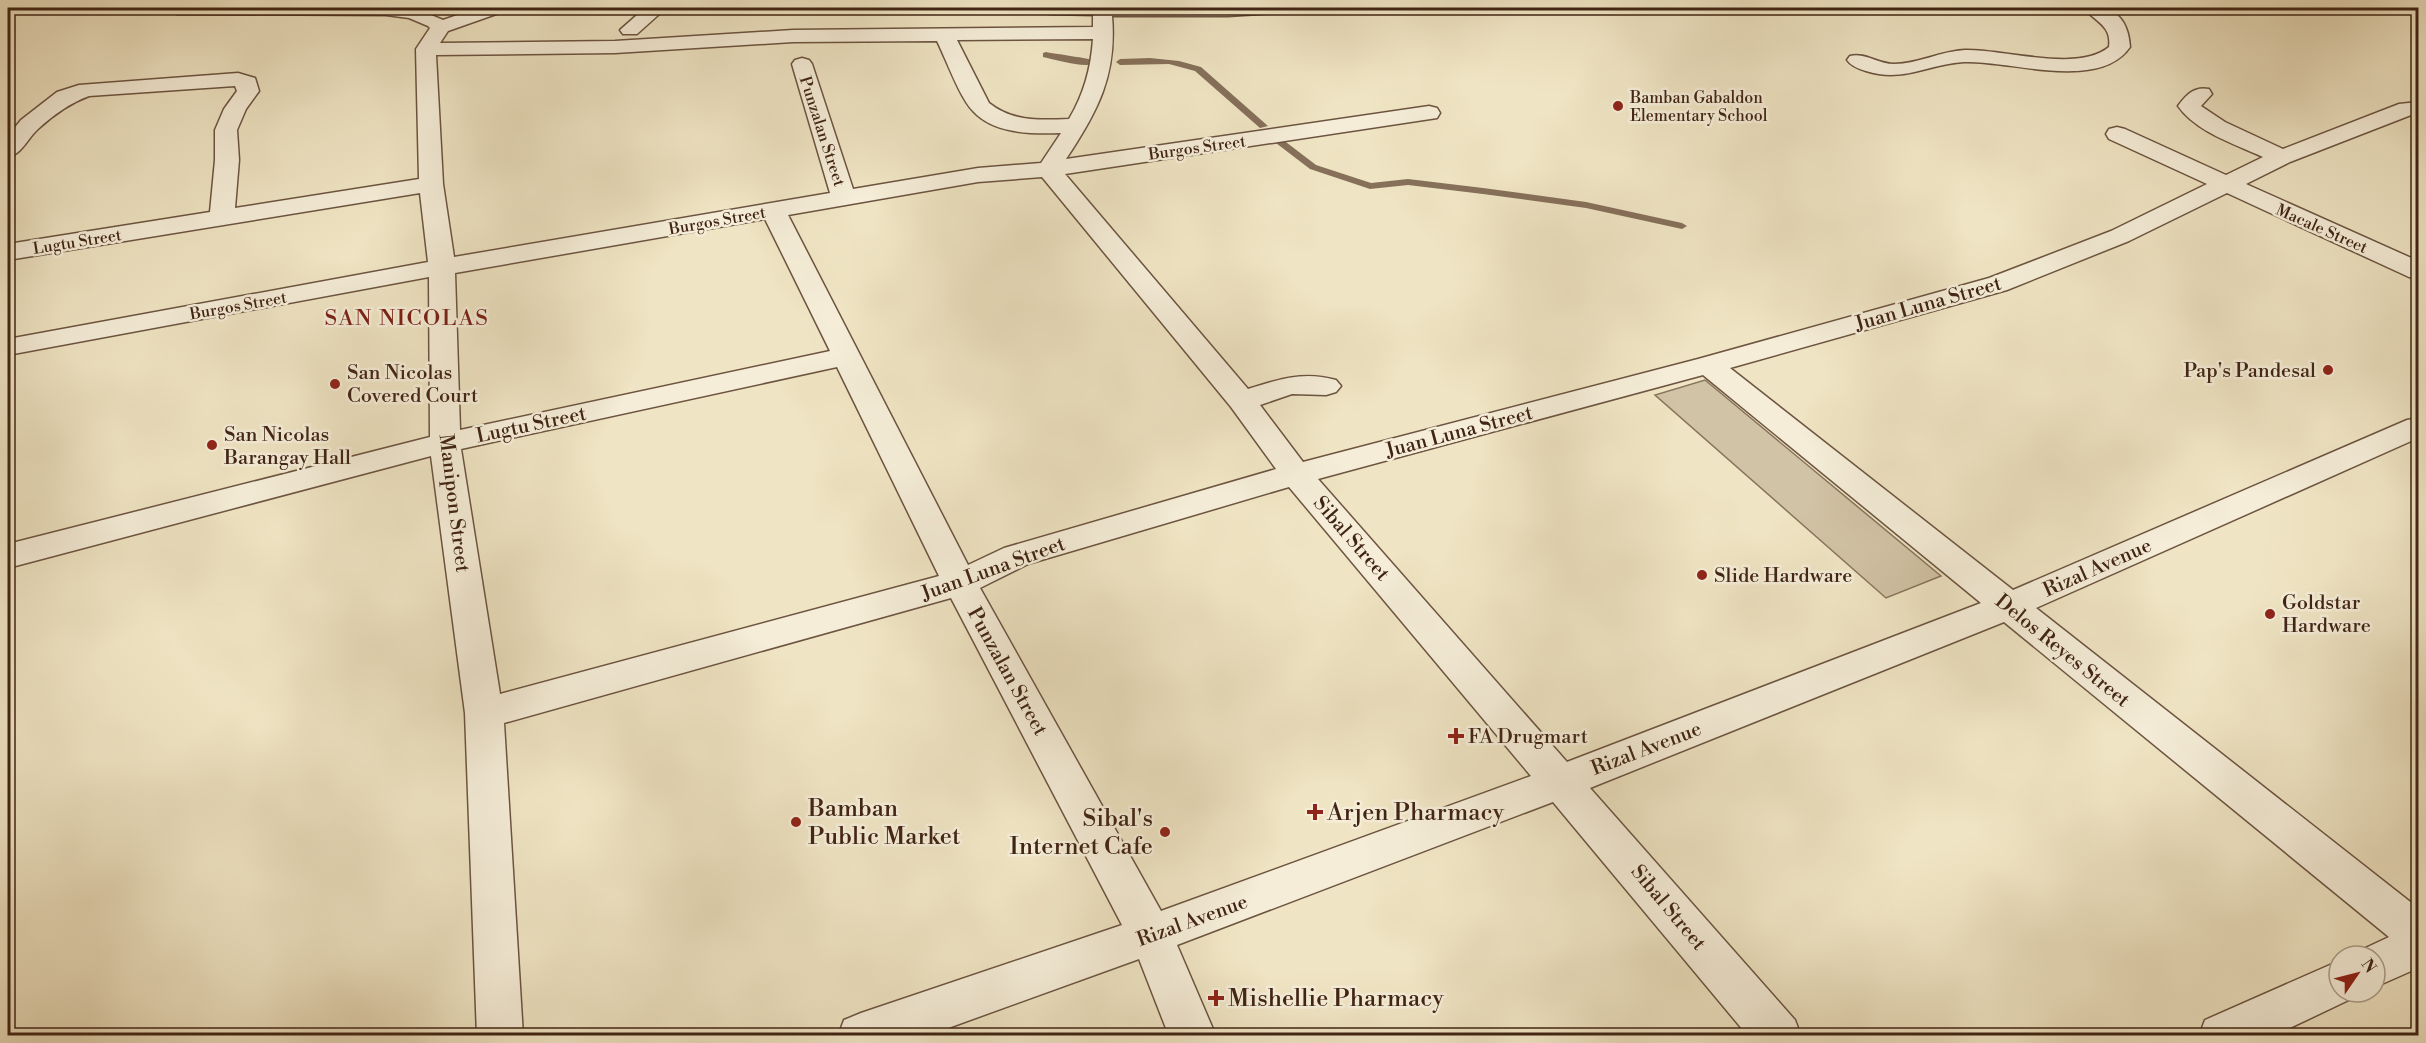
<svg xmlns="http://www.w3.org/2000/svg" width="2426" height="1043" font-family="'Libre Bodoni',serif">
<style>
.green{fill:#d1c3a5;stroke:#88745c;stroke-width:1.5}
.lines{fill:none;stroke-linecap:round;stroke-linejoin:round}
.stream{fill:#86705a;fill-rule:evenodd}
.minor-casing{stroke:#6c5440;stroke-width:3}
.minor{fill:#f5edd8;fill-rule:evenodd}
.poi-dot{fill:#8f2418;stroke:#f5edd8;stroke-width:2}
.labels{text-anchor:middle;stroke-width:5;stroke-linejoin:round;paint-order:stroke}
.far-poi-label{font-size:16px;fill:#402414;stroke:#f5edd8;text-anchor:start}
.far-street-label{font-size:16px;fill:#402414;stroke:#f5edd8}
.street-label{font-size:20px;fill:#402414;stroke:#f5edd8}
.poi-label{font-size:20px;fill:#402414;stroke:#f5edd8;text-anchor:start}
.quarter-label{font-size:22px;letter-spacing:1.5px;fill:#7a1f14;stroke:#f5edd8}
.near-poi-label{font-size:24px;fill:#402414;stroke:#f5edd8;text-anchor:start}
</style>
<rect width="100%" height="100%" fill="#efe4c3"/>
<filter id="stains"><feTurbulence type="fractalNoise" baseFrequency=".00333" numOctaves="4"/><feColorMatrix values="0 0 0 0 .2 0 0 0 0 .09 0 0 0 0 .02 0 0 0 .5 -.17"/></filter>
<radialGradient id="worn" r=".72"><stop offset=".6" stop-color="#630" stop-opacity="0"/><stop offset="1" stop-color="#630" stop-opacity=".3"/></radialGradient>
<path class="green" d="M 1705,380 L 1941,576 L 1886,598 L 1655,395 Z"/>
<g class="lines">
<g class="stream">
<path d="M 1046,52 C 1056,54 1095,59 1100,62 C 1087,70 1058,60 1043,57 L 1043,53 Z"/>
<path d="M 1150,58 L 1179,61 L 1201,67 L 1268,126 L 1260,128 L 1195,71 L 1169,64 L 1120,65 L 1116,62 L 1120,59 Z"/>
<path d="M 1272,136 L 1278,136 L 1316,165 L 1371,183 L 1408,179 L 1483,188 L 1586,202 L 1682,223 L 1687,226 L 1682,229 L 1586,208 L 1483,194 L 1408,185 L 1370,189 L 1310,169 L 1272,140 Z"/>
</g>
<defs>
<g id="minor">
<path d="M 167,8 L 414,8 L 443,20 L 478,8 L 505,8 L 502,12 L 448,31 L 440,43 L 615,41 L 793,30 L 1093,27 L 1093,15 L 1050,14 L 1043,12 L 1040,8 L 1296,8 L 1294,12 L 1228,16 L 1112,16 C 1117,75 1098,111 1066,159 L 1429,106 L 1437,108 L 1440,113 L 1437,118 L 1065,174 L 1248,389 C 1279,379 1304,371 1336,380 L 1341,386 L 1336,392 L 1326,395 L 1292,394 L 1260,405 L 1303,462 L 1698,359 L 1989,278 L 2111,231 L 2207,184 L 2109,139 L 2106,134 L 2109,129 L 2117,127 L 2125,129 L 2226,175 L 2263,157 C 2235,144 2196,132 2178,106 C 2186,95 2194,86 2209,89 L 2212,94 L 2201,106 L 2225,122 L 2283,149 L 2399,104 L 2418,102 L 2418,114 L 2411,115 L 2290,162 L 2246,184 L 2418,261 L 2418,279 L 2409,277 L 2227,193 L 2129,241 L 2007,290 L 1730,368 L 2013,590 L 2407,420 L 2418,418 L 2418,438 L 2036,608 L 2418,908 L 2418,968 L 2375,987 L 2375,956 L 2357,956 L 2359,951 L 2389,937 L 2004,622 L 1590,788 L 1795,1020 L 1801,1036 L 1748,1036 L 1553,802 L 1177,945 L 1216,1036 L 1169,1036 L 1139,959 L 926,1036 L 838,1036 L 844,1020 L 861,1013 L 1122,925 L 951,598 L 504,723 L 523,1036 L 477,1036 L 465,713 L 431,456 L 8,568 L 8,544 L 430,437 L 429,277 L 8,355 L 8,339 L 428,262 L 420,193 L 8,260 L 8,244 L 210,212 L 215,160 L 215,130 L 224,109 L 237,91 L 235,86 L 89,96 C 70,103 53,115 38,129 C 27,139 22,154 8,157 L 8,136 L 21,120 L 57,92 L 79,85 L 238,73 L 255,78 L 259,91 L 246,109 L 237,130 L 239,160 L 235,208 L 419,179 L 416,49 L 430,28 L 428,26 L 409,18 L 386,15 L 177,14 L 170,12 ZM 1093,39 C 1091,68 1084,94 1069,119 C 1039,120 1013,122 989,103 L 957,40 ZM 937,41 C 946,59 960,98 973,111 C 994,134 1031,134 1061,133 L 1041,163 L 978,168 L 853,189 L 812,64 L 809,60 L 802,58 L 795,60 L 792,64 L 830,193 L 454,257 L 443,184 L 436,55 L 615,53 L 793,42 ZM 1042,177 L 1231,407 L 1276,469 L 1004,548 L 968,565 L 788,215 L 978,182 ZM 765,219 L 830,351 L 460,430 L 455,273 ZM 837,367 L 939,576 L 500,694 L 461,449 ZM 1703,375 L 1981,603 L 1567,762 L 1318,479 ZM 1289,487 L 1531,776 L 1161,911 L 980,588 L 1028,564 Z"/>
<path d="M 645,8 L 666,8 L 637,34 L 623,34 L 620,30 Z"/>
<path d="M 2084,8 C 2113,5 2128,17 2130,47 C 2099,92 2010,60 1964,62 C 1928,64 1903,83 1866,71 C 1859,69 1851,66 1847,60 L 1850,56 C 1865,52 1878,64 1894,64 C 1918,64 1941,51 1965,50 C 2005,49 2077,73 2109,47 C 2112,25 2095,22 2084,8 Z"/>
<path d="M 2339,961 L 2339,992 L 2357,992 L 2355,997 L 2273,1036 L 2199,1036 L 2205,1020 Z"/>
</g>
</defs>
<use href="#minor" class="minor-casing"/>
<use href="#minor" class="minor"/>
</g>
<g class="poi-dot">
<circle cx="1618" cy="106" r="6"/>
<circle cx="2328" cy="370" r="6"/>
<circle cx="335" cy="384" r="6"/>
<circle cx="212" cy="445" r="6"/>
<circle cx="1702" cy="575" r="6"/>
<circle cx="2270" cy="614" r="6"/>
<path d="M1453 727h6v6h6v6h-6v6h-6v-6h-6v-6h6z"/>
<path d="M1312 803h6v6h6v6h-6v6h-6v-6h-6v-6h6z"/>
<circle cx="796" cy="822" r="6"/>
<circle cx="1165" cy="832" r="6"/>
<path d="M1213 989h6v6h6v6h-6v6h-6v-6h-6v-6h6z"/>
</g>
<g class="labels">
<g class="far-poi-label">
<text x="1630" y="103">Bamban Gabaldon<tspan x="1630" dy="18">Elementary School</tspan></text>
</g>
<g class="far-street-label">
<text transform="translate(823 131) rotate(72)" y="6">Punzalan Street</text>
<text transform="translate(1197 147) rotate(-8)" y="6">Burgos Street</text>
<text transform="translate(717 220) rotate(-10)" y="6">Burgos Street</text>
<text transform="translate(2322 228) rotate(24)" y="6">Macale Street</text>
<text transform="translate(77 241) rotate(-9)" y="6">Lugtu Street</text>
<text transform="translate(238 305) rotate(-10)" y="6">Burgos Street</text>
</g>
<g class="street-label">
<text transform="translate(1928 303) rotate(-16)" y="7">Juan Luna Street</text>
<text transform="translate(531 424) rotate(-12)" y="7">Lugtu Street</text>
<text transform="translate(1459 431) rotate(-15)" y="7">Juan Luna Street</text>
<text transform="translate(455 503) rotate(83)" y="7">Manipon Street</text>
<text transform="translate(1352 538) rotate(49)" y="7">Sibal Street</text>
<text transform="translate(2097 567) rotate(-24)" y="7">Rizal Avenue</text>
<text transform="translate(993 568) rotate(-20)" y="7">Juan Luna Street</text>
<text transform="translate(2063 650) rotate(39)" y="7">Delos Reyes Street</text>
<text transform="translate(1008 671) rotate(61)" y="7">Punzalan Street</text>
<text transform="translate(1646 748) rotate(-21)" y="7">Rizal Avenue</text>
<text transform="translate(1669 907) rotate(50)" y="7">Sibal Street</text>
<text transform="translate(1192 920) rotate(-20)" y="7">Rizal Avenue</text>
</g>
<g class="poi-label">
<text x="2316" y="377" text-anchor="end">Pap's Pandesal</text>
<text x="347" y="379">San Nicolas<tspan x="347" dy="23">Covered Court</tspan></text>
<text x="224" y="441">San Nicolas<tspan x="224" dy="23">Barangay Hall</tspan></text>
<text x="1714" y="582">Slide Hardware</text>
<text x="2282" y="609">Goldstar<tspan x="2282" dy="23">Hardware</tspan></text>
<text x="1468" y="743">FA Drugmart</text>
</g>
<g class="quarter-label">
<text x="407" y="325">SAN NICOLAS</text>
</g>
<g class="near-poi-label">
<text x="808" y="816">Bamban<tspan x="808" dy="28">Public Market</tspan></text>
<text x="1327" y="820">Arjen Pharmacy</text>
<text x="1153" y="826" text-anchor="end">Sibal's<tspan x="1153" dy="28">Internet Cafe</tspan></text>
<text x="1228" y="1006">Mishellie Pharmacy</text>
</g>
</g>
<rect width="2426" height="1043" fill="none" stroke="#efe4c3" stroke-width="30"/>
<rect x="9" y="9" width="2408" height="1025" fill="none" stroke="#402414" stroke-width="3"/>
<rect x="15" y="15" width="2396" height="1013" fill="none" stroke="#402414" stroke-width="1.5"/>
<g transform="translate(2357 974) rotate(55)"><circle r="28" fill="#f5edd8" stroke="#ad9d8a" stroke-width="1.5"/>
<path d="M0-4.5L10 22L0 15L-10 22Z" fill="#8f2418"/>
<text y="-9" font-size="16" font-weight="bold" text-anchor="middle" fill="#402414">N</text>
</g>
<rect width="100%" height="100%" filter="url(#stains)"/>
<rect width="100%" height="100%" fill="url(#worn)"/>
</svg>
